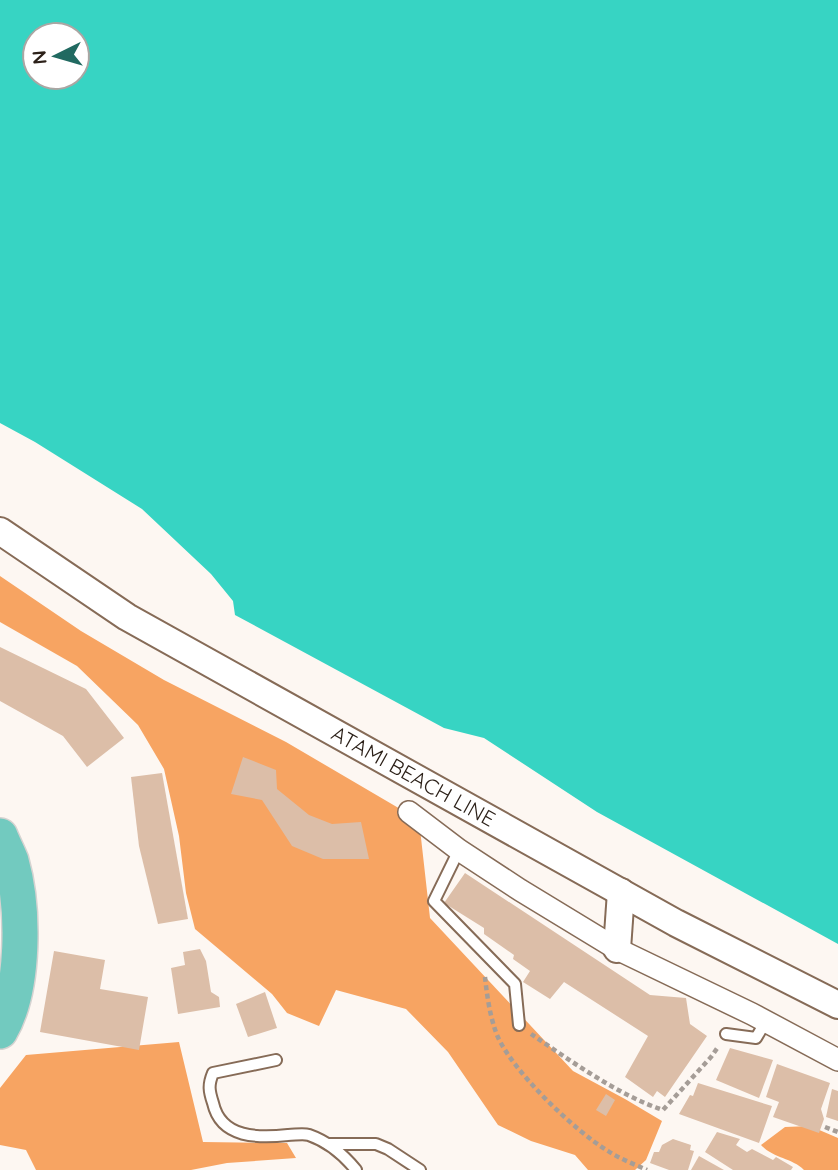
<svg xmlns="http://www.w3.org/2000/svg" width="838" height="1170" font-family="Quicksand,sans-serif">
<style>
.forest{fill:#f7a462}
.water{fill:#37d4c3;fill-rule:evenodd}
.building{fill:#dcbea8}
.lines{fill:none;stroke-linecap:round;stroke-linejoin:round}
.service-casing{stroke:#866b57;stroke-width:14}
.minor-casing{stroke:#866b57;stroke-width:24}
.tertiary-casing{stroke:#866b57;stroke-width:30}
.trunk-casing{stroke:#d5d3d1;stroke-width:38}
.path{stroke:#a59d97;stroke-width:4.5;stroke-dasharray:5 3.5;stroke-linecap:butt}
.service{stroke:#fff;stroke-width:10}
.minor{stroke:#fff;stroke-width:21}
.tertiary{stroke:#fff;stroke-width:26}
.trunk{stroke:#72cabf;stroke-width:35}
.labels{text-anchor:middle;stroke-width:6;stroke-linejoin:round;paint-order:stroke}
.street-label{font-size:21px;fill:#2c2119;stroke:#fff}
</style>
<rect width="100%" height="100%" fill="#fdf7f2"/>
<g class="forest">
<path d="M 0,576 L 81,631 L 164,680 L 286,742 L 419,820 L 430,918 L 573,1071 L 625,1099 L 662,1121 L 646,1160 L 635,1170 L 588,1170 L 575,1155 L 531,1141 L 498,1125 L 448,1052 L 406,1009 L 336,990 L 319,1026 L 287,1013 L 272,994 L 195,929 L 186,893 L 179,836 L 164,769 L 138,725 L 77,666 L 0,622 Z"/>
<path d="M 179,1042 L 203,1142 L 287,1143 L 296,1158 L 227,1163 L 191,1170 L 36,1170 L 26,1150 L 0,1145 L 0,1088 L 26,1055 Z"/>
<path d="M 810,1126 L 838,1138 L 838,1170 L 804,1170 C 792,1158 772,1158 761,1145 L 785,1127 Z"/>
</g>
<path class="water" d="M 0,0 L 838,0 L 838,944 L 597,812 L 484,738 L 444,728 L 235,615 L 233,601 L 211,574 L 142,509 L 35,442 L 0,423 ZM 35,35 L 77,35 L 77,77 L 35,77 Z"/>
<g class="building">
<path d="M 0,647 L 86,689 L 124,738 L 87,767 L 63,736 L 0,701 Z"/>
<path d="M 243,757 L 276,770 L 277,789 L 309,815 L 332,824 L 361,822 L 369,859 L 323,859 L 292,846 L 262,800 L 231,794 Z"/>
<path d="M 162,773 L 188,919 L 158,924 L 139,846 L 131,777 Z"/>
<path d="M 465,873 L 650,995 L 686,998 L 690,1024 L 707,1036 L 665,1097 L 657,1091 L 653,1097 L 625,1077 L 648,1036 L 564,982 L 550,999 L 523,982 L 530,971 L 513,959 L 514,955 L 484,934 L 484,928 L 444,903 Z"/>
<path d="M 200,949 L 206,961 L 211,992 L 219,997 L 220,1007 L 178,1014 L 171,968 L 185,965 L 183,952 Z"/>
<path d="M 54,951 L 105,960 L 100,989 L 148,997 L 139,1050 L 40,1032 Z"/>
<path d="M 265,992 L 277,1028 L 248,1037 L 236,1004 Z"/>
<path d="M 730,1048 L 773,1060 L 759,1098 L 716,1080 Z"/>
<path d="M 777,1064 L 830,1083 L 821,1109 L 824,1119 L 819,1133 L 773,1117 L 779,1102 L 766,1097 Z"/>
<path d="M 698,1083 L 772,1106 L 759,1143 L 679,1114 L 690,1095 L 693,1096 Z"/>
<path d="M 832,1089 L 838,1091 L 838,1121 L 826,1117 Z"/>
<path d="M 606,1094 L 615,1100 L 606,1116 L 596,1110 Z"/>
<path d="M 717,1132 L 740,1139 L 736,1145 L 747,1152 L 752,1149 L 773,1160 L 776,1157 L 793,1167 L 791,1170 L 733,1170 L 705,1152 Z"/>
<path d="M 673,1139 L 691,1145 L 690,1150 L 694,1151 L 688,1170 L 669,1170 L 650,1163 L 654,1152 L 659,1152 L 662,1145 Z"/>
<path d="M 699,1156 L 724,1170 L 691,1170 Z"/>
</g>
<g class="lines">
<defs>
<g id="service">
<path d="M 459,850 L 434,901 L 515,984 L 519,1025"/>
<path d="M 726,1034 L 756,1038 L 766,1021"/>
<path d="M 276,1060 L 213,1073 C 208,1085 209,1091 213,1103 C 221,1139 259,1138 288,1135 C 295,1135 303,1133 309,1135 C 329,1142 343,1154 356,1170"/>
<path d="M 328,1144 L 376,1144 L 388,1149 L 420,1170"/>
</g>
<path id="minor" d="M 409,812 L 459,850 L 520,890 L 617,949 L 752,1014 L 838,1060"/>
<g id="tertiary">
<path id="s1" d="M 0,531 L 127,617 L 676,923 L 838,1005"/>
<path d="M 617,949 L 621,892"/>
</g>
<path id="trunk" d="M 0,836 C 3,844 8,853 11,861 C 24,907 25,989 0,1031"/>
</defs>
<use href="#service" class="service-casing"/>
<use href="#minor" class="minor-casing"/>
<use href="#tertiary" class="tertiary-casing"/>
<use href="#trunk" class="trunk-casing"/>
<g class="path">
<path d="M 485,977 C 487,996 490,1017 497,1035 C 512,1071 575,1131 608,1151 C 620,1159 634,1164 647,1170"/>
<path d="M 531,1034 C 571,1061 618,1095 663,1110 L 711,1057 L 718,1047"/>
<path d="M 825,1127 L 838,1132"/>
</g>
<use href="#service" class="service"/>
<use href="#minor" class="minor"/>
<use href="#tertiary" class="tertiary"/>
<use href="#trunk" class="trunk"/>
</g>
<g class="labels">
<g class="street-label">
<text dy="7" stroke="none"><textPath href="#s1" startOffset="481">ATAMI BEACH LINE</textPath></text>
</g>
</g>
<g transform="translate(56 56) rotate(265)"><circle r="33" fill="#ffffff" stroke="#aba6a3" stroke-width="2"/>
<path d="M0-5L12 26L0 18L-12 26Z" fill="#216a61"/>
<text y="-10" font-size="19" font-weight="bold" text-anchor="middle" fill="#2c2119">N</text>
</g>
</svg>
